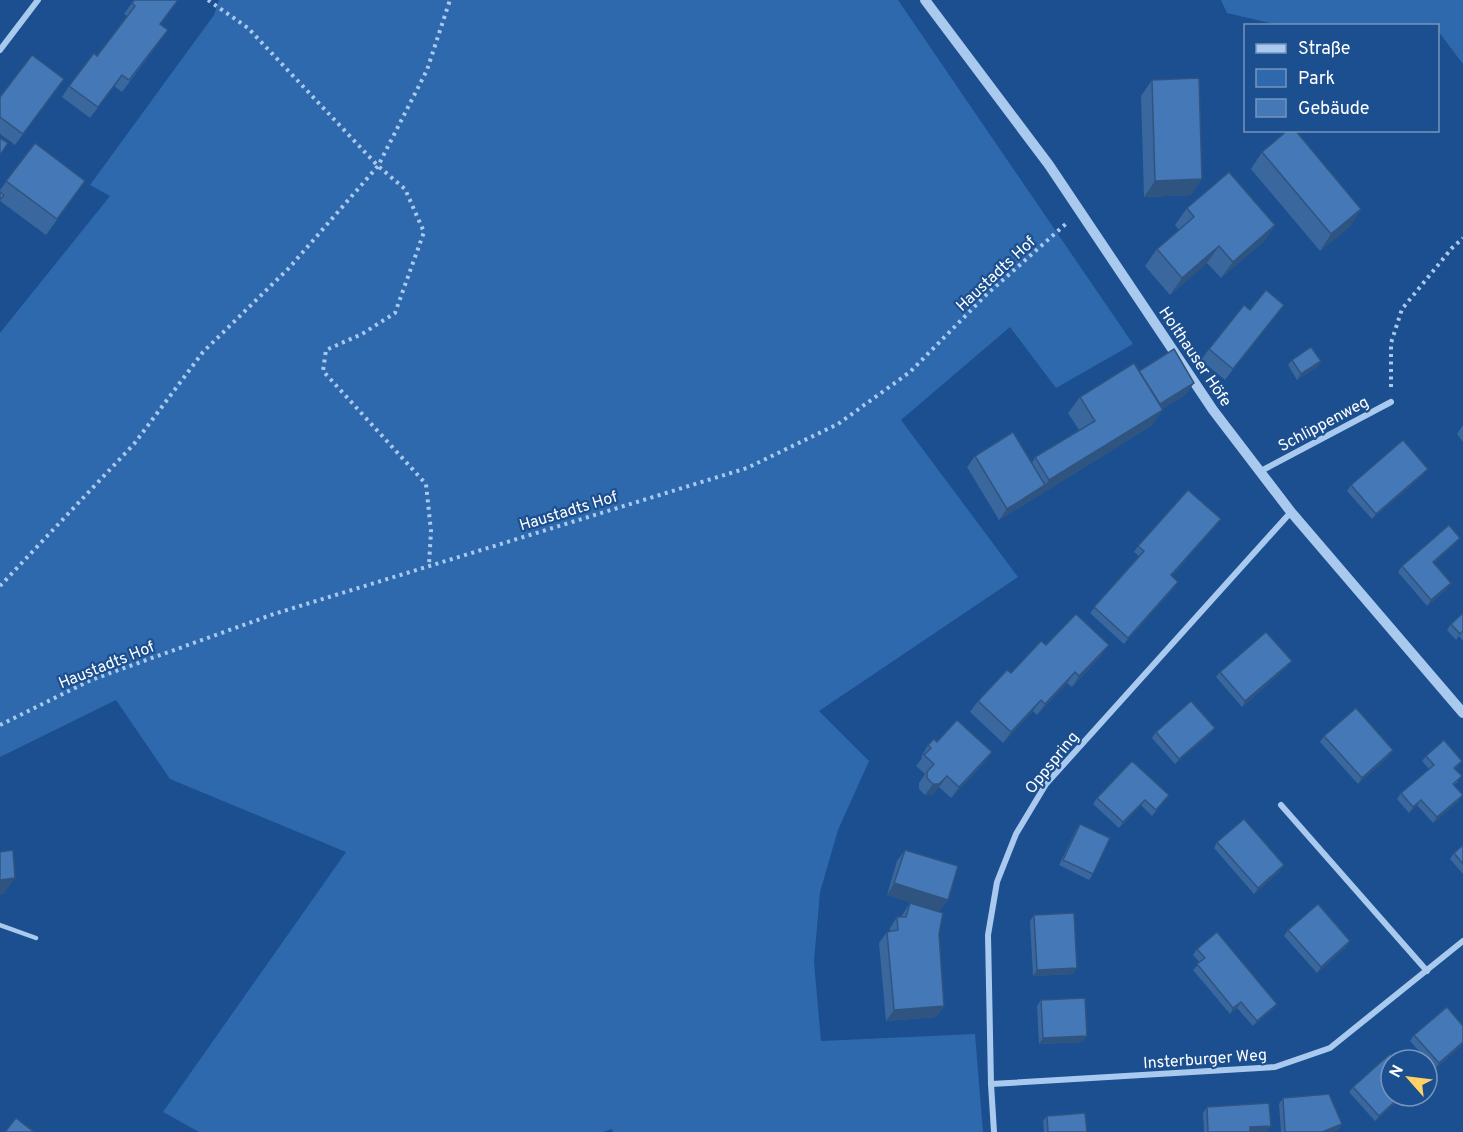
<svg xmlns="http://www.w3.org/2000/svg" width="1463" height="1132" font-family="Overpass,sans-serif">
<style>
.green{fill:#2e69ad}
.lines{fill:none;stroke-linecap:round;stroke-linejoin:round}
.path{stroke:#a9c9ee;stroke-width:4;stroke-dasharray:3 4.5;stroke-linecap:butt}
.service{stroke:#a9c9ee;stroke-width:4.5}
.minor{stroke:#a9c9ee;stroke-width:6}
.tertiary{stroke:#a9c9ee;stroke-width:10}
.wall{fill:#3a679d}
.shaded-wall{fill:#305480}
.building{fill:#4478b7;stroke:#305480;stroke-width:1.5}
.labels{text-anchor:middle;stroke-width:4.5;stroke-linejoin:round;paint-order:stroke}
.street-label{font-size:16px;fill:#fff;stroke:#1b4f8f}
</style>
<rect width="100%" height="100%" fill="#1b4f8f"/>
<g class="green">
<path d="M 219,0 L 898,0 L 1133,344 L 1056,388 L 1010,327 L 901,420 L 1018,577 L 819,711 L 869,761 L 838,830 L 820,892 L 814,962 L 821,1041 L 975,1034 L 983,1132 L 613,1132 L 612,1129 L 603,1132 L 199,1132 L 163,1112 L 346,852 L 170,779 L 116,700 L 0,757 L 0,333 L 110,196 L 90,185 L 214,15 Z"/>
<path d="M 1221,0 L 1463,0 L 1463,64 L 1438,31 L 1438,26 L 1279,25 L 1227,13 Z"/>
</g>
<g class="lines">
<g class="path">
<path d="M 208,0 L 248,28 L 378,166 L 405,189 L 424,232 L 395,313 L 362,334 L 326,350 L 323,371 L 426,484 L 431,531 L 429,565"/>
<path d="M 1391,387 L 1391,343 L 1402,309 L 1452,248 L 1463,238"/>
<path d="M 0,586 L 134,444 L 203,352 L 289,268 L 378,166 L 427,70 L 450,0"/>
<path d="M 0,725 L 91,680 L 274,614 L 747,468 L 838,424 L 910,372 L 986,295 L 1068,222"/>
</g>
<path class="service" d="M 0,925 L 36,938"/>
<g class="minor">
<path d="M 0,50 L 38,0"/>
<path d="M 1261,471 L 1391,402"/>
<path d="M 1281,805 L 1427,971"/>
<path d="M 991,1084 L 1275,1067 L 1330,1048 L 1463,941"/>
<path d="M 994,1132 L 991,1084 L 988,935 L 997,882 L 1016,834 L 1046,784 L 1291,512"/>
</g>
<path class="tertiary" d="M 925,0 L 1049,165 L 1213,410 L 1291,512 L 1463,713"/>
</g>
<g class="wall">
<path d="M 134,0 L 160,25 L 160,41 L 122,92 L 114,86 L 90,118 L 62,97 L 69,86 L 97,56 L 127,16 L 124,14 Z"/>
<path d="M 64,79 L 15,145 L 0,134 L 0,97 Z"/>
<path d="M 1152,80 L 1191,195 L 1144,197 L 1141,96 Z"/>
<path d="M 35,143 L 85,181 L 46,235 L 0,201 L 0,190 Z"/>
<path d="M 1262,152 L 1361,209 L 1350,226 L 1320,251 L 1251,169 Z"/>
<path d="M 1187,208 L 1275,225 L 1264,241 L 1221,278 L 1207,263 L 1170,295 L 1145,266 L 1157,249 L 1179,230 L 1175,225 Z"/>
<path d="M 1276,316 L 1225,380 L 1201,360 L 1209,349 Z"/>
<path d="M 1292,360 L 1321,361 L 1317,367 L 1297,380 L 1288,365 Z"/>
<path d="M 1139,371 L 1194,383 L 1186,394 L 1162,409 L 1151,426 L 999,520 L 967,467 L 975,456 L 1032,463 L 1035,457 L 1079,430 L 1068,413 L 1080,397 Z"/>
<path d="M 1463,425 L 1463,442 L 1457,434 Z"/>
<path d="M 1424,474 L 1372,519 L 1347,491 L 1351,485 Z"/>
<path d="M 1221,519 L 1172,576 L 1178,582 L 1174,588 L 1124,644 L 1090,613 L 1139,556 L 1134,552 L 1138,546 Z"/>
<path d="M 1456,543 L 1434,563 L 1447,589 L 1427,606 L 1398,572 L 1402,566 Z"/>
<path d="M 1463,613 L 1463,641 L 1459,636 L 1456,640 L 1447,630 L 1451,624 Z"/>
<path d="M 1046,645 L 1101,656 L 1072,687 L 1067,683 L 1037,715 L 1033,711 L 1003,743 L 970,712 L 978,701 Z"/>
<path d="M 1288,666 L 1242,707 L 1216,677 L 1220,672 Z"/>
<path d="M 1215,728 L 1211,733 L 1175,764 L 1152,738 L 1156,732 Z"/>
<path d="M 1324,736 L 1393,750 L 1389,756 L 1358,784 L 1320,742 Z"/>
<path d="M 937,742 L 984,763 L 951,798 L 939,787 L 932,795 L 925,795 L 919,789 L 919,783 L 925,774 L 916,766 L 922,758 L 921,757 L 928,745 Z"/>
<path d="M 1426,756 L 1462,761 L 1455,769 L 1458,782 L 1454,785 L 1459,801 L 1433,823 L 1417,805 L 1409,813 L 1397,799 L 1401,793 L 1429,769 L 1422,761 Z"/>
<path d="M 1169,795 L 1152,816 L 1141,805 L 1119,828 L 1093,804 L 1097,798 Z"/>
<path d="M 1080,824 L 1093,874 L 1089,880 L 1059,865 L 1076,830 Z"/>
<path d="M 1217,842 L 1280,871 L 1254,894 L 1214,848 Z"/>
<path d="M 1463,845 L 1463,874 L 1450,859 L 1454,853 Z"/>
<path d="M 905,850 L 940,911 L 887,895 L 897,861 Z"/>
<path d="M 910,903 L 939,934 L 944,1006 L 936,1017 L 886,1021 L 879,943 L 887,932 L 890,931 L 890,928 L 897,917 L 901,917 Z"/>
<path d="M 1034,915 L 1073,974 L 1033,976 L 1030,921 Z"/>
<path d="M 1288,930 L 1350,941 L 1346,947 L 1317,973 L 1284,936 Z"/>
<path d="M 1197,949 L 1277,1004 L 1273,1009 L 1253,1026 L 1237,1008 L 1230,1014 L 1193,970 L 1200,963 L 1193,955 Z"/>
<path d="M 1041,1000 L 1083,1042 L 1039,1044 L 1037,1006 Z"/>
<path d="M 1414,1035 L 1463,1044 L 1435,1069 L 1410,1041 Z"/>
<path d="M 1353,1087 L 1403,1096 L 1375,1121 L 1349,1092 Z"/>
<path d="M 1283,1098 L 1342,1124 L 1338,1130 L 1332,1132 L 1281,1132 L 1279,1104 Z"/>
<path d="M 1207,1107 L 1267,1132 L 1204,1132 L 1203,1113 Z"/>
<path d="M 1047,1116 L 1087,1132 L 1044,1132 L 1043,1121 Z"/>
</g>
<g class="shaded-wall">
<path d="M 1202,179 L 1191,195 L 1144,197 L 1155,181 Z"/>
<path d="M 1361,209 L 1350,226 L 1320,251 L 1331,234 Z"/>
<path d="M 1275,225 L 1264,241 L 1221,278 L 1233,262 Z"/>
<path d="M 1219,246 L 1207,263 L 1170,295 L 1182,278 Z"/>
<path d="M 1284,305 L 1276,316 L 1225,380 L 1233,369 Z"/>
<path d="M 1321,361 L 1317,367 L 1297,380 L 1301,374 Z"/>
<path d="M 1194,383 L 1186,394 L 1148,418 L 1156,407 Z"/>
<path d="M 1163,410 L 1151,426 L 999,520 L 1007,509 L 1045,485 L 1049,480 Z"/>
<path d="M 1428,469 L 1424,474 L 1372,519 L 1376,514 Z"/>
<path d="M 1221,519 L 1217,525 L 1167,581 L 1171,575 Z"/>
<path d="M 1460,538 L 1456,543 L 1429,568 L 1433,562 Z"/>
<path d="M 1178,582 L 1174,588 L 1124,644 L 1128,638 Z"/>
<path d="M 1451,583 L 1447,589 L 1427,606 L 1431,600 Z"/>
<path d="M 1109,645 L 1101,656 L 1072,687 L 1079,676 Z"/>
<path d="M 1292,661 L 1288,666 L 1242,707 L 1245,701 Z"/>
<path d="M 1075,672 L 1067,683 L 1037,715 L 1045,704 Z"/>
<path d="M 1041,700 L 1033,711 L 1003,743 L 1011,732 Z"/>
<path d="M 1215,728 L 1211,733 L 1175,764 L 1179,759 Z"/>
<path d="M 1393,750 L 1389,756 L 1358,784 L 1362,778 Z"/>
<path d="M 992,752 L 984,763 L 951,798 L 959,787 Z"/>
<path d="M 947,776 L 939,787 L 932,795 L 925,795 L 933,784 Z"/>
<path d="M 1463,795 L 1459,801 L 1433,823 L 1437,817 Z"/>
<path d="M 1145,800 L 1141,805 L 1119,828 L 1123,822 Z"/>
<path d="M 1421,800 L 1417,805 L 1409,813 L 1413,807 Z"/>
<path d="M 1284,865 L 1280,871 L 1254,894 L 1258,888 Z"/>
<path d="M 15,878 L 4,894 L 0,895 L 0,880 Z"/>
<path d="M 894,883 L 948,900 L 940,911 L 887,895 Z"/>
<path d="M 1350,941 L 1346,947 L 1317,973 L 1321,967 Z"/>
<path d="M 1077,968 L 1073,974 L 1033,976 L 1037,970 Z"/>
<path d="M 1241,1002 L 1237,1008 L 1230,1014 L 1233,1008 Z"/>
<path d="M 1277,1004 L 1273,1009 L 1253,1026 L 1257,1021 Z"/>
<path d="M 944,1006 L 936,1017 L 886,1021 L 894,1010 Z"/>
<path d="M 1087,1036 L 1083,1042 L 1039,1044 L 1043,1038 Z"/>
<path d="M 1463,1042 L 1463,1044 L 1435,1069 L 1439,1063 Z"/>
<path d="M 1401,1096 L 1403,1096 L 1375,1121 L 1379,1116 Z"/>
<path d="M 1342,1124 L 1338,1130 L 1332,1132 L 1322,1132 Z"/>
<path d="M 1271,1126 L 1267,1132 L 1247,1132 L 1250,1127 Z"/>
</g>
<g class="building">
<path d="M 134,0 L 178,0 L 160,24 L 168,30 L 129,80 L 122,75 L 98,107 L 69,86 L 94,53 L 97,56 L 135,6 L 132,3 Z"/>
<path d="M 32,55 L 64,79 L 23,134 L 0,117 L 0,97 Z"/>
<path d="M 1199,78 L 1202,179 L 1155,181 L 1152,80 Z"/>
<path d="M 1288,130 L 1295,130 L 1361,209 L 1331,234 L 1262,152 Z"/>
<path d="M 0,138 L 8,143 L 0,155 Z"/>
<path d="M 35,143 L 85,181 L 57,219 L 6,181 Z"/>
<path d="M 1229,172 L 1275,225 L 1233,262 L 1219,246 L 1182,278 L 1157,249 L 1194,217 L 1187,208 Z"/>
<path d="M 0,192 L 4,195 L 0,200 Z"/>
<path d="M 1266,290 L 1284,305 L 1233,369 L 1209,349 L 1244,305 L 1250,310 Z"/>
<path d="M 1311,347 L 1321,361 L 1301,374 L 1292,360 Z"/>
<path d="M 1174,349 L 1194,383 L 1160,404 L 1139,371 Z"/>
<path d="M 1134,363 L 1163,410 L 1049,480 L 1035,457 L 1095,421 L 1080,397 Z"/>
<path d="M 1013,432 L 1045,485 L 1007,509 L 975,456 Z"/>
<path d="M 1403,440 L 1428,469 L 1376,514 L 1351,485 Z"/>
<path d="M 1188,490 L 1221,519 L 1171,575 L 1178,582 L 1128,638 L 1094,607 L 1144,551 L 1138,546 Z"/>
<path d="M 1449,525 L 1460,538 L 1433,562 L 1451,583 L 1431,600 L 1402,566 Z"/>
<path d="M 1463,613 L 1463,631 L 1460,634 L 1451,624 Z"/>
<path d="M 1076,614 L 1109,645 L 1079,676 L 1075,672 L 1045,704 L 1041,700 L 1011,732 L 978,701 L 1007,670 L 1011,673 L 1041,641 L 1046,645 Z"/>
<path d="M 1266,632 L 1292,661 L 1245,701 L 1220,672 Z"/>
<path d="M 1191,701 L 1215,728 L 1179,759 L 1156,732 Z"/>
<path d="M 1356,708 L 1393,750 L 1362,778 L 1324,736 Z"/>
<path d="M 957,720 L 992,752 L 959,787 L 947,776 L 939,784 L 933,784 L 927,778 L 927,772 L 934,764 L 924,755 L 931,748 L 928,745 L 934,739 L 937,742 Z"/>
<path d="M 1444,740 L 1462,761 L 1454,768 L 1462,776 L 1453,784 L 1463,795 L 1437,817 L 1421,800 L 1413,807 L 1401,793 L 1434,765 L 1426,756 Z"/>
<path d="M 1132,761 L 1169,795 L 1156,810 L 1145,800 L 1123,822 L 1097,798 Z"/>
<path d="M 1244,819 L 1284,865 L 1258,888 L 1217,842 Z"/>
<path d="M 1080,824 L 1110,838 L 1093,874 L 1063,860 Z"/>
<path d="M 1463,845 L 1463,864 L 1454,853 Z"/>
<path d="M 13,850 L 15,878 L 0,880 L 0,852 Z"/>
<path d="M 905,850 L 958,866 L 948,900 L 894,883 Z"/>
<path d="M 910,903 L 943,913 L 939,934 L 944,1006 L 894,1010 L 887,932 L 898,930 L 897,917 L 906,917 Z"/>
<path d="M 1318,904 L 1350,941 L 1321,967 L 1288,930 Z"/>
<path d="M 1074,913 L 1077,968 L 1037,970 L 1034,915 Z"/>
<path d="M 1217,932 L 1277,1004 L 1257,1021 L 1241,1002 L 1233,1008 L 1197,964 L 1205,958 L 1197,949 Z"/>
<path d="M 1085,998 L 1087,1036 L 1043,1038 L 1041,1000 Z"/>
<path d="M 1447,1007 L 1463,1026 L 1463,1042 L 1439,1063 L 1414,1035 Z"/>
<path d="M 1390,1054 L 1395,1060 L 1391,1060 L 1391,1096 L 1401,1096 L 1379,1116 L 1353,1087 Z"/>
<path d="M 1329,1094 L 1342,1124 L 1322,1132 L 1285,1132 L 1283,1098 Z"/>
<path d="M 1269,1103 L 1271,1126 L 1250,1127 L 1250,1132 L 1208,1132 L 1207,1107 Z"/>
<path d="M 1085,1113 L 1087,1132 L 1048,1132 L 1047,1116 Z"/>
<path d="M 16,1118 L 34,1132 L 5,1132 Z"/>
</g>
<g class="labels">
<g class="street-label">
<text transform="translate(995 273) rotate(-43)" y="6">Haustadts Hof</text>
<text transform="translate(1196 356) rotate(56)" y="6">Holthauser Höfe</text>
<text transform="translate(1323 423) rotate(-28)" y="6">Schlippenweg</text>
<text transform="translate(568 510) rotate(-17)" y="6">Haustadts Hof</text>
<text transform="translate(106 664) rotate(-22)" y="6">Haustadts Hof</text>
<text transform="translate(1051 762) rotate(-51)" y="6">Oppspring</text>
<text transform="translate(1205 1058) rotate(-4)" y="6">Insterburger Weg</text>
</g>
</g>
<rect x="1244" y="24" width="195" height="108" fill="#1b4f8f" stroke="#7695bc" stroke-width="1.5"/>
<rect x="1256" y="44" width="30" height="9" fill="#a9c9ee" stroke="#7695bc" stroke-width="1.5"/>
<text x="1298" y="54" font-size="18" fill="#ffffff">Straße</text>
<rect x="1256" y="69" width="30" height="18" fill="#2e69ad" stroke="#7695bc" stroke-width="1.5"/>
<text x="1298" y="84" font-size="18" fill="#ffffff">Park</text>
<rect x="1256" y="99" width="30" height="18" fill="#4478b7" stroke="#7695bc" stroke-width="1.5"/>
<text x="1298" y="114" font-size="18" fill="#ffffff">Gebäude</text>
<g transform="translate(1409 1078) rotate(298)"><circle r="28" fill="#1b4f8f" stroke="#7695bc" stroke-width="1.5"/>
<path d="M0-4.5L10 22L0 15L-10 22Z" fill="#ffd166"/>
<text y="-9" font-size="16" font-weight="bold" text-anchor="middle" fill="#ffffff">N</text>
</g>
</svg>
